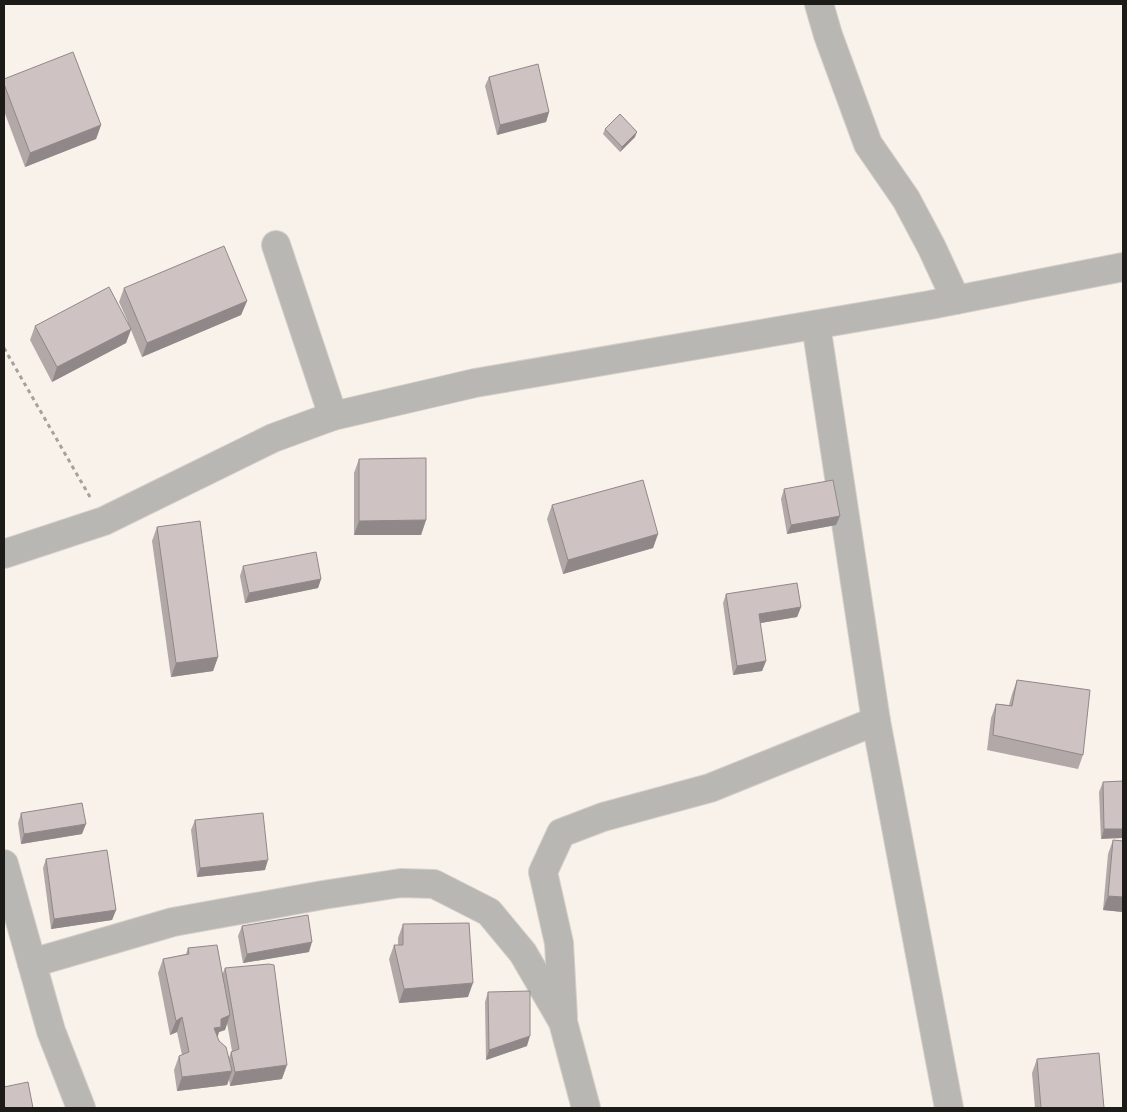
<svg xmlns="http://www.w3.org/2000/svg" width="1127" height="1112" font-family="'Source Serif 4',serif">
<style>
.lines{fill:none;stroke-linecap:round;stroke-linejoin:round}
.street-casing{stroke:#d5d0c8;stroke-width:30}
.path{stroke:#a6a29b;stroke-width:3;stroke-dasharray:4 4;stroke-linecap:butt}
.street{stroke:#b9b7b3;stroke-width:28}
.wall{fill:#b1a8a7;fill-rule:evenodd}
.shaded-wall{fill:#908888}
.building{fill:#cec3c2;stroke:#908888}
</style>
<rect width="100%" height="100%" fill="#f8f2ea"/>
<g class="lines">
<defs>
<g id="street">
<path d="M 819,4 L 828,35 L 868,144 L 906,199 L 932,248 L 956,300"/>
<path d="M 276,245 L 333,416"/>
<path d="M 816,325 L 876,721 L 949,1108"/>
<path d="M 4,554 L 104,521 L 273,438 L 333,416 L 475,383 L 930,305 L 1123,267"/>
<path d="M 4,864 L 51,1031 L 81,1108"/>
<path d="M 32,963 L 173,922 L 323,895 L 401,883 L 434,884 L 489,912 L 523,953 L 563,1022 L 586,1108"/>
<path d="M 563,1017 L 559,943 L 543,872 L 561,833 L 603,817 L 710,788 L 876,721"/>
</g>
</defs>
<use href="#street" class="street-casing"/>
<path class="path" d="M 4,348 L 90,497"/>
<use href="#street" class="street"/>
</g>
<g class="wall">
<path d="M 489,77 L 549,112 L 546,122 L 497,135 L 485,86 Z"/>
<path d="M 4,79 L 101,125 L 96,139 L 25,167 L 4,111 Z"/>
<path d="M 605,129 L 635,137 L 620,152 L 603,134 Z"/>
<path d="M 124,288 L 247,301 L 241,315 L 142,357 L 131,330 L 126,343 L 52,382 L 30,340 L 35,326 L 128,322 L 119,302 Z"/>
<path d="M 359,459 L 426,520 L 421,535 L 354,535 L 354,473 Z"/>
<path d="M 784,489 L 836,525 L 787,534 L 781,499 Z"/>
<path d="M 552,505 L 658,534 L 653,548 L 563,574 L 547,519 Z"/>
<path d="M 157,527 L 218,657 L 213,671 L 171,677 L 152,541 Z"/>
<path d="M 243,566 L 321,579 L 318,588 L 245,603 L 240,576 Z"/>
<path d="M 726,594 L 801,607 L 797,617 L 760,623 L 766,661 L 762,671 L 733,675 L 723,603 Z"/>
<path d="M 1017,680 L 1083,755 L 1078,769 L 987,750 L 991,718 L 996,704 L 1009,705 L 1012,694 Z"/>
<path d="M 1123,781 L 1101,839 L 1099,792 L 1103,782 Z"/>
<path d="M 21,813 L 82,834 L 21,844 L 18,823 Z"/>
<path d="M 195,820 L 265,870 L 197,877 L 191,830 Z"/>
<path d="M 1113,840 L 1123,841 L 1123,912 L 1103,910 L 1108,854 Z"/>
<path d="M 46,859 L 116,910 L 112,920 L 51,929 L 43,868 Z"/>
<path d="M 403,924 L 468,997 L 399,1003 L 389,959 L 394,945 L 398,945 L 398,938 Z"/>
<path d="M 242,926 L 309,952 L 243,963 L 238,936 Z"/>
<path d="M 188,948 L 222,975 L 225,968 L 282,1079 L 230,1086 L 229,1079 L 227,1085 L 177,1091 L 174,1070 L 179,1056 L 182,1055 L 177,1032 L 170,1035 L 158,973 L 163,959 L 186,954 ZM 227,1023 L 232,1051 L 231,1052 L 229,1058 L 217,1037 L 219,1032 L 225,1030 Z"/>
<path d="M 488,992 L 527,1046 L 486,1060 L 485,1002 Z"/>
<path d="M 1037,1059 L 1104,1108 L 1035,1108 L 1032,1073 Z"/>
</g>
<g class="shaded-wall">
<path d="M 549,112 L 546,122 L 497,135 L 500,125 Z"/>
<path d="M 101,125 L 96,139 L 25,167 L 30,153 Z"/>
<path d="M 637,132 L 635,137 L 620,152 L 622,147 Z"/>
<path d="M 247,301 L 241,315 L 142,357 L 147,343 Z"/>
<path d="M 131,329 L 126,343 L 52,382 L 57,367 Z"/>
<path d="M 840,516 L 836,525 L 787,534 L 791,525 Z"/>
<path d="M 426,520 L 421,535 L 354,535 L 359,521 Z"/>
<path d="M 658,534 L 653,548 L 563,574 L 568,560 Z"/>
<path d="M 321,579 L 318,588 L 245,603 L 249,593 Z"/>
<path d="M 801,607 L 797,617 L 755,624 L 759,614 Z"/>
<path d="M 218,657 L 213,671 L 171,677 L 176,663 Z"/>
<path d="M 766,661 L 762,671 L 733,675 L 737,666 Z"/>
<path d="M 86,824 L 82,834 L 21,844 L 24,834 Z"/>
<path d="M 1104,829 L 1123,829 L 1123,838 L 1101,839 Z"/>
<path d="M 268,860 L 265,870 L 197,877 L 200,868 Z"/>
<path d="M 1108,896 L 1123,897 L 1123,912 L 1103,910 Z"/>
<path d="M 116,910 L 112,920 L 51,929 L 54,919 Z"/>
<path d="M 312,942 L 309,952 L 243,963 L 247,954 Z"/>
<path d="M 473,983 L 468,997 L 399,1003 L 404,989 Z"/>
<path d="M 230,1015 L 225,1030 L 219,1032 L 216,1042 L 214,1028 L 221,1019 Z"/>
<path d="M 182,1017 L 177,1032 L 170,1035 L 176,1021 Z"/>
<path d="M 530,1036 L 527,1046 L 486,1060 L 489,1050 Z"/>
<path d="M 287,1065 L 282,1079 L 230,1086 L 235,1072 Z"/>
<path d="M 232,1071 L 227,1085 L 177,1091 L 182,1077 Z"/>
</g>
<g class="building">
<path d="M 73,52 L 101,125 L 30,153 L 4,84 L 4,79 Z"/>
<path d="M 538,64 L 549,112 L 500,125 L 489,77 Z"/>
<path d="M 620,114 L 637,132 L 622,147 L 605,129 Z"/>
<path d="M 224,246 L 247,301 L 147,343 L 124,288 Z"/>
<path d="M 109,287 L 131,329 L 57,367 L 35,326 Z"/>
<path d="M 426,458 L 426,520 L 359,521 L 359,459 Z"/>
<path d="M 643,480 L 658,534 L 568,560 L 552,505 Z"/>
<path d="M 833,480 L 840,516 L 791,525 L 784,489 Z"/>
<path d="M 200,521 L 218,657 L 176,663 L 157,527 Z"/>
<path d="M 316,552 L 321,579 L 249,593 L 243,566 Z"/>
<path d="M 797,583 L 801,607 L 759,614 L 766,661 L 737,666 L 726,594 Z"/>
<path d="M 1017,680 L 1090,690 L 1083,755 L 993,735 L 996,704 L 1012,706 Z"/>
<path d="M 1123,781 L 1123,829 L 1104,829 L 1103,782 Z"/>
<path d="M 82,803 L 86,824 L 24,834 L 21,813 Z"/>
<path d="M 263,813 L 268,860 L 200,868 L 195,820 Z"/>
<path d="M 1113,840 L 1123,841 L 1123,897 L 1108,896 Z"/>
<path d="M 107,850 L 116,910 L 54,919 L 46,859 Z"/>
<path d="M 308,915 L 312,942 L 247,954 L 242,926 Z"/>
<path d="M 469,923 L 473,983 L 404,989 L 394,945 L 403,945 L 403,924 Z"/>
<path d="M 217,945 L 230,1015 L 221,1019 L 221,1027 L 214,1028 L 219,1041 L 226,1047 L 232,1071 L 182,1077 L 179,1056 L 189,1052 L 182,1017 L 176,1021 L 163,959 L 189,954 L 188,948 Z"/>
<path d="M 269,964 L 274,965 L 287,1065 L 235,1072 L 231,1052 L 239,1049 L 225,968 Z"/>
<path d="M 530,991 L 530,1036 L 489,1050 L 488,992 Z"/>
<path d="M 1099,1053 L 1104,1108 L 1041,1108 L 1037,1059 Z"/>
<path d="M 28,1082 L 33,1108 L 4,1108 L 4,1087 Z"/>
</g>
<rect width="1127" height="1112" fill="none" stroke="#1d1b18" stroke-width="10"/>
</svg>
